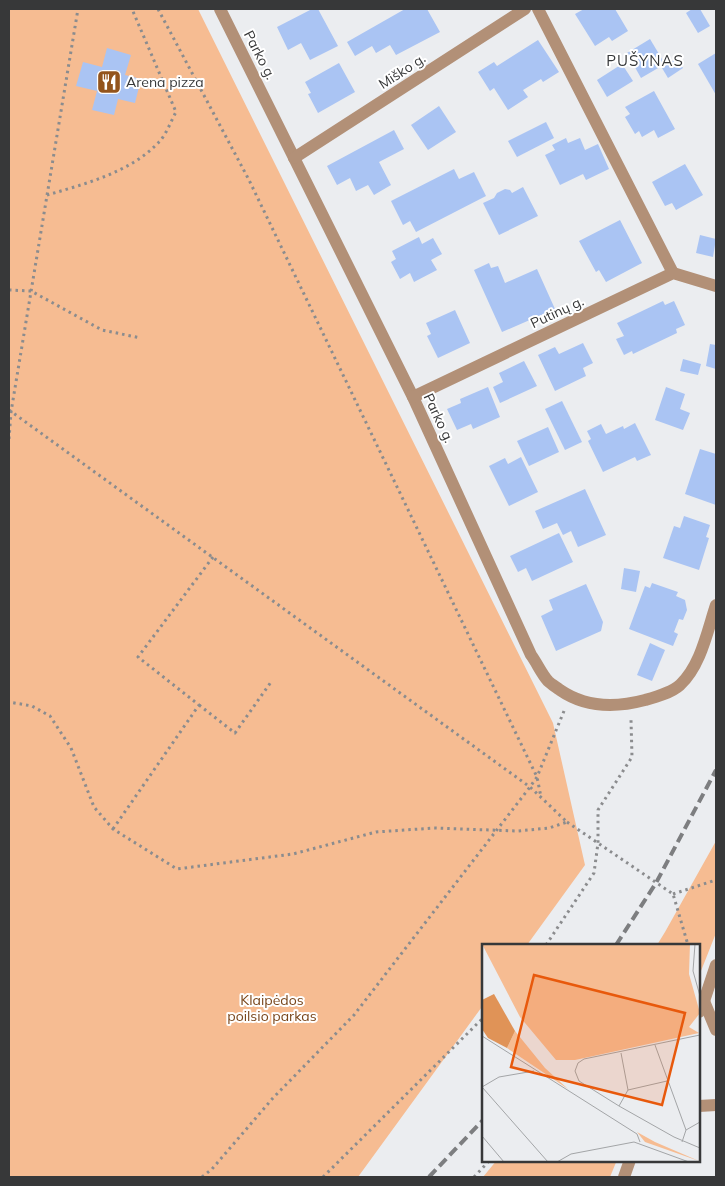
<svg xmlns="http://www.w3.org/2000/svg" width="725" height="1186" font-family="Mulish,sans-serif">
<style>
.green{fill:#f6bc92}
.building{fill:#aac4f3}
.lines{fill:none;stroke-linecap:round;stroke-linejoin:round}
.path{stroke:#8b8c8e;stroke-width:3;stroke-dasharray:2.5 4;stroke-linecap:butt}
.minor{stroke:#b29077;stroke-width:12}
.rail{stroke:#7d7e80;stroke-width:4;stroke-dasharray:10 5;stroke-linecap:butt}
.labels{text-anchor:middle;stroke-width:4;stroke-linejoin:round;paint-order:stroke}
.street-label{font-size:14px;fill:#373839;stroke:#fff}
.poi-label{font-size:14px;fill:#373839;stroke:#fff;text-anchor:start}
.park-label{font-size:14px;fill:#78451a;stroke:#fff}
.neighbourhood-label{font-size:15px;letter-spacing:1px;fill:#36383a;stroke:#fff}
.inset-road{fill:none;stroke:#a3a5a7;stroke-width:1}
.view{fill:#e8590c;fill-opacity:0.15;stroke:#e8590c;stroke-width:2.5}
.inset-edge{fill:none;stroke:#373839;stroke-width:2.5}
</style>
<rect width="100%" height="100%" fill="#ebedf0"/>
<g class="green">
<path d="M 9,9 L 198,9 L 553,723 L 585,865 L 527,945 L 484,945 L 484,1004 L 358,1177 L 9,1177 Z"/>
<path d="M 716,841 L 716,933 L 699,976 L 699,945 L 657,945 L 665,932 Z"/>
<path d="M 497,1160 L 617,1160 L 610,1177 L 483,1177 Z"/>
</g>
<g class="building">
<path d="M 312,9 L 318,9 L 338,46 L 310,60 L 301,43 L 288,50 L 277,27 Z"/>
<path d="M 405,9 L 427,9 L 440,32 L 396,55 L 390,45 L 376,53 L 372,46 L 355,56 L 347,42 Z"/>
<path d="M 584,9 L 615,9 L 628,31 L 612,41 L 609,37 L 595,46 L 575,14 Z"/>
<path d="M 692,9 L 700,9 L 710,26 L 698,33 L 686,13 Z"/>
<path d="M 650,39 L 665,64 L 641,78 L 627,53 Z"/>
<path d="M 538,40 L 559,72 L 543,82 L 541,79 L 523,90 L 528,97 L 508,110 L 494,88 L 490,91 L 478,72 L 494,62 L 497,66 Z"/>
<path d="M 107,48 L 131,55 L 125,75 L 141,79 L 135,103 L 118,99 L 114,115 L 92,110 L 97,91 L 76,86 L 83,62 L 102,67 Z"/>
<path d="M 716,53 L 716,95 L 698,64 Z"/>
<path d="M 677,58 L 683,68 L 668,78 L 662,68 Z"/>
<path d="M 339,63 L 355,92 L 318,113 L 308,94 L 311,93 L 305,82 Z"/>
<path d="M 622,64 L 633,81 L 607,97 L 597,80 Z"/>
<path d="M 654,91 L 675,129 L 658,138 L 654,130 L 642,137 L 639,131 L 635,134 L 625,117 L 630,114 L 625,107 Z"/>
<path d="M 439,106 L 456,132 L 428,150 L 411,125 Z"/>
<path d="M 546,122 L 554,138 L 517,157 L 508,141 Z"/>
<path d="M 394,130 L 404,149 L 379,162 L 391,185 L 374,195 L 368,185 L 356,191 L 350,178 L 337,185 L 327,166 Z"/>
<path d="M 566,138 L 568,143 L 580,138 L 585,150 L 598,144 L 609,169 L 586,180 L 583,174 L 560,185 L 545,155 L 555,150 L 552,145 Z"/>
<path d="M 685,164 L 703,195 L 676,210 L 672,203 L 665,206 L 652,182 Z"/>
<path d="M 454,169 L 459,179 L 474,172 L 486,196 L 416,232 L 410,221 L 403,225 L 391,201 Z"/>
<path d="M 523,187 L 538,216 L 499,235 L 483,203 L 494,198 L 497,193 L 505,189 L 510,190 L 512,193 Z"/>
<path d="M 620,220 L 642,263 L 606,282 L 599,270 L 596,272 L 579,241 Z"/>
<path d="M 700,235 L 716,239 L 713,257 L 696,253 Z"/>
<path d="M 419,237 L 422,244 L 433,238 L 442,254 L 431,260 L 437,270 L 414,282 L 410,273 L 400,279 L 391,262 L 396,259 L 392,251 Z"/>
<path d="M 489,263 L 491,268 L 498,266 L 505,283 L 537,269 L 555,309 L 502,332 L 474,270 Z"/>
<path d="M 663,301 L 665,305 L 674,301 L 685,325 L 676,329 L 677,333 L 633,354 L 632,351 L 624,355 L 616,339 L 624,336 L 617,323 Z"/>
<path d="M 455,310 L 470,343 L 438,358 L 427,336 L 431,334 L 426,323 Z"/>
<path d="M 583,343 L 593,363 L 583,368 L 586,376 L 555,391 L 538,355 L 555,347 L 559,354 Z"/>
<path d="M 710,344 L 716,345 L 716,369 L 706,366 Z"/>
<path d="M 683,359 L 701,364 L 698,375 L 680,371 Z"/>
<path d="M 524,361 L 537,386 L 500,403 L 493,387 L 503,382 L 499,373 Z"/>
<path d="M 488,387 L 500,417 L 473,429 L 471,424 L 457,430 L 447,409 L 461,403 L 460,399 Z"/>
<path d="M 666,387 L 685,394 L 680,409 L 690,413 L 683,430 L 655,420 Z"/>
<path d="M 562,401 L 582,442 L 565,450 L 545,409 Z"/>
<path d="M 635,423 L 651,455 L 637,461 L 635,457 L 603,472 L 588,441 L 591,439 L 587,431 L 601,424 L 606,434 L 623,426 L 624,429 Z"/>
<path d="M 548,427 L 559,452 L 529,466 L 517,441 Z"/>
<path d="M 700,449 L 716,454 L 716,505 L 685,494 Z"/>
<path d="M 521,457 L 538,492 L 509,506 L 489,466 L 505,458 L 508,464 Z"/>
<path d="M 585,489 L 606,535 L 578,547 L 571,531 L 563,535 L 557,523 L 543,529 L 535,511 Z"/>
<path d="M 684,516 L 710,525 L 706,537 L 709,538 L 699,570 L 663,558 L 674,526 L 680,528 Z"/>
<path d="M 559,533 L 573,562 L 532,581 L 526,568 L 518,572 L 510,556 Z"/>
<path d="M 624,568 L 640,571 L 636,592 L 621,589 Z"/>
<path d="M 652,583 L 678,592 L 676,596 L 685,600 L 687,610 L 683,620 L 679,619 L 674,632 L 678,634 L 673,646 L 629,629 L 645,586 L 650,588 Z"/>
<path d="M 586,584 L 603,622 L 601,631 L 556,651 L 541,616 L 553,610 L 549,600 Z"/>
<path d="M 650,643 L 665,650 L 652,681 L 637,675 Z"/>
</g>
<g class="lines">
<g class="path">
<path d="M 158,9 L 249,180 L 537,777 L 541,797"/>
<path d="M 47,195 C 85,184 131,172 159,142 C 166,135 171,121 176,112 L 132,9"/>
<path d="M 9,290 L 31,291 L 102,330 L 141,338"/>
<path d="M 9,410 L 530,787 L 567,822 L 549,828 L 518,831 L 434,828 L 376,832 L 293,854 L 177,869 L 113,829 L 94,807 L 71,748 L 50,716 L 32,706 L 9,702"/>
<path d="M 9,439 L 11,412 L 78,9"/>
<path d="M 199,705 L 235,733 L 271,682"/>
<path d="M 567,822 L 673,894 L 688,945"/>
<path d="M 113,829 L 199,705 L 138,657 L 213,557"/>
<path d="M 673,894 L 716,880"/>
<path d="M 546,945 L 594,873 L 598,843 L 598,810 L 632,757 L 631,720"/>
<path d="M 202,1177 L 212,1169 L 273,1098 L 354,1015 L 530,787 L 537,777 L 564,711"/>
<path d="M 323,1177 L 484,1017"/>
<path d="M 474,1177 L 490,1160"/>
</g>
<g class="minor">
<path d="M 220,9 L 413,397 L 531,655 C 537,663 541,673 548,681 C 551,684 556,687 560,690 C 586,708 615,708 645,700 C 656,697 671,693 680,685 C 701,665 707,632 716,605"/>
<path d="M 538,9 L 673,273"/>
<path d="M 294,158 L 525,9"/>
<path d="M 413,397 L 673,273 L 716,286"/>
<path d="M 704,1001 L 716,1030"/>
<path d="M 699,1012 L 704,1001 L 716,965"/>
<path d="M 699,1106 L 716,1105"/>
<path d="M 624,1177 L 630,1160"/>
</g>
<g class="rail">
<path d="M 616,945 L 656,883 L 716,770"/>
<path d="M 429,1177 L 484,1119"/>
</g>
</g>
<defs>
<symbol id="restaurant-square" viewBox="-11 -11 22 22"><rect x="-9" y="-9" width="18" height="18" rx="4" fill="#93541c" stroke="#fff"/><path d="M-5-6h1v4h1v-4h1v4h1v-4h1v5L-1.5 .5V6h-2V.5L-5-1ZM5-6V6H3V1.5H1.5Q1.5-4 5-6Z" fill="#fff"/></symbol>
</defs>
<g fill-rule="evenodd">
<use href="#restaurant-square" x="95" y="68" width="28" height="28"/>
</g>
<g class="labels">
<g class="street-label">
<text transform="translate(260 55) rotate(63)" y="5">Parko g.</text>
<text transform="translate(402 71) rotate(-33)" y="5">Miško g.</text>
<text transform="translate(557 312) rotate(-25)" y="5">Putinų g.</text>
<text transform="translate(439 418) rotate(65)" y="5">Parko g.</text>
</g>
<g class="poi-label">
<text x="126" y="87">Arena pizza</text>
</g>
<g class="park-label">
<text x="272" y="1005">Klaipėdos<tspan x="272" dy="16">poilsio parkas</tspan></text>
</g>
<g class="neighbourhood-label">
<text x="645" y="66">PUŠYNAS</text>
</g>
</g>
<g transform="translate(482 944)">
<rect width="218" height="218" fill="#ebedf0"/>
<path d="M 0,0 L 208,0 L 207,30 L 218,69 L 207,83 L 217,89 L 93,116 L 74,116 L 38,73 ZM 33,87 L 63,124 L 86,145 L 25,104 ZM 155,188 L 173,198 L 217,217 L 163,198 Z" fill="#f6bc92"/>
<path d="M 12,50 L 33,87 L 25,104 L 6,94 L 0,85 L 0,56 Z" fill="#e09357"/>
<path class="inset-road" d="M 213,0 L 211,27 L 218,52M 218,91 L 102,115 L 96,119 L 93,127 L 97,137 L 137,162 L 192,193 L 218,204M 0,92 L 155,190 L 158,198M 173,101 L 204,186M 0,143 L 66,218M 0,143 L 17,133 L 52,127M 146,146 L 185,137M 137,162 L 146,146 L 139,109M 0,192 L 22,218M 200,198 L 204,186 L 218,178M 75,218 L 89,210 L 152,198 L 207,218"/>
<path class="view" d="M 52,31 L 203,69 L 180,161 L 29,123 Z"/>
<rect width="218" height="218" class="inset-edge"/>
</g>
<rect width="725" height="1186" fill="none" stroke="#373839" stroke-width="20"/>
</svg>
